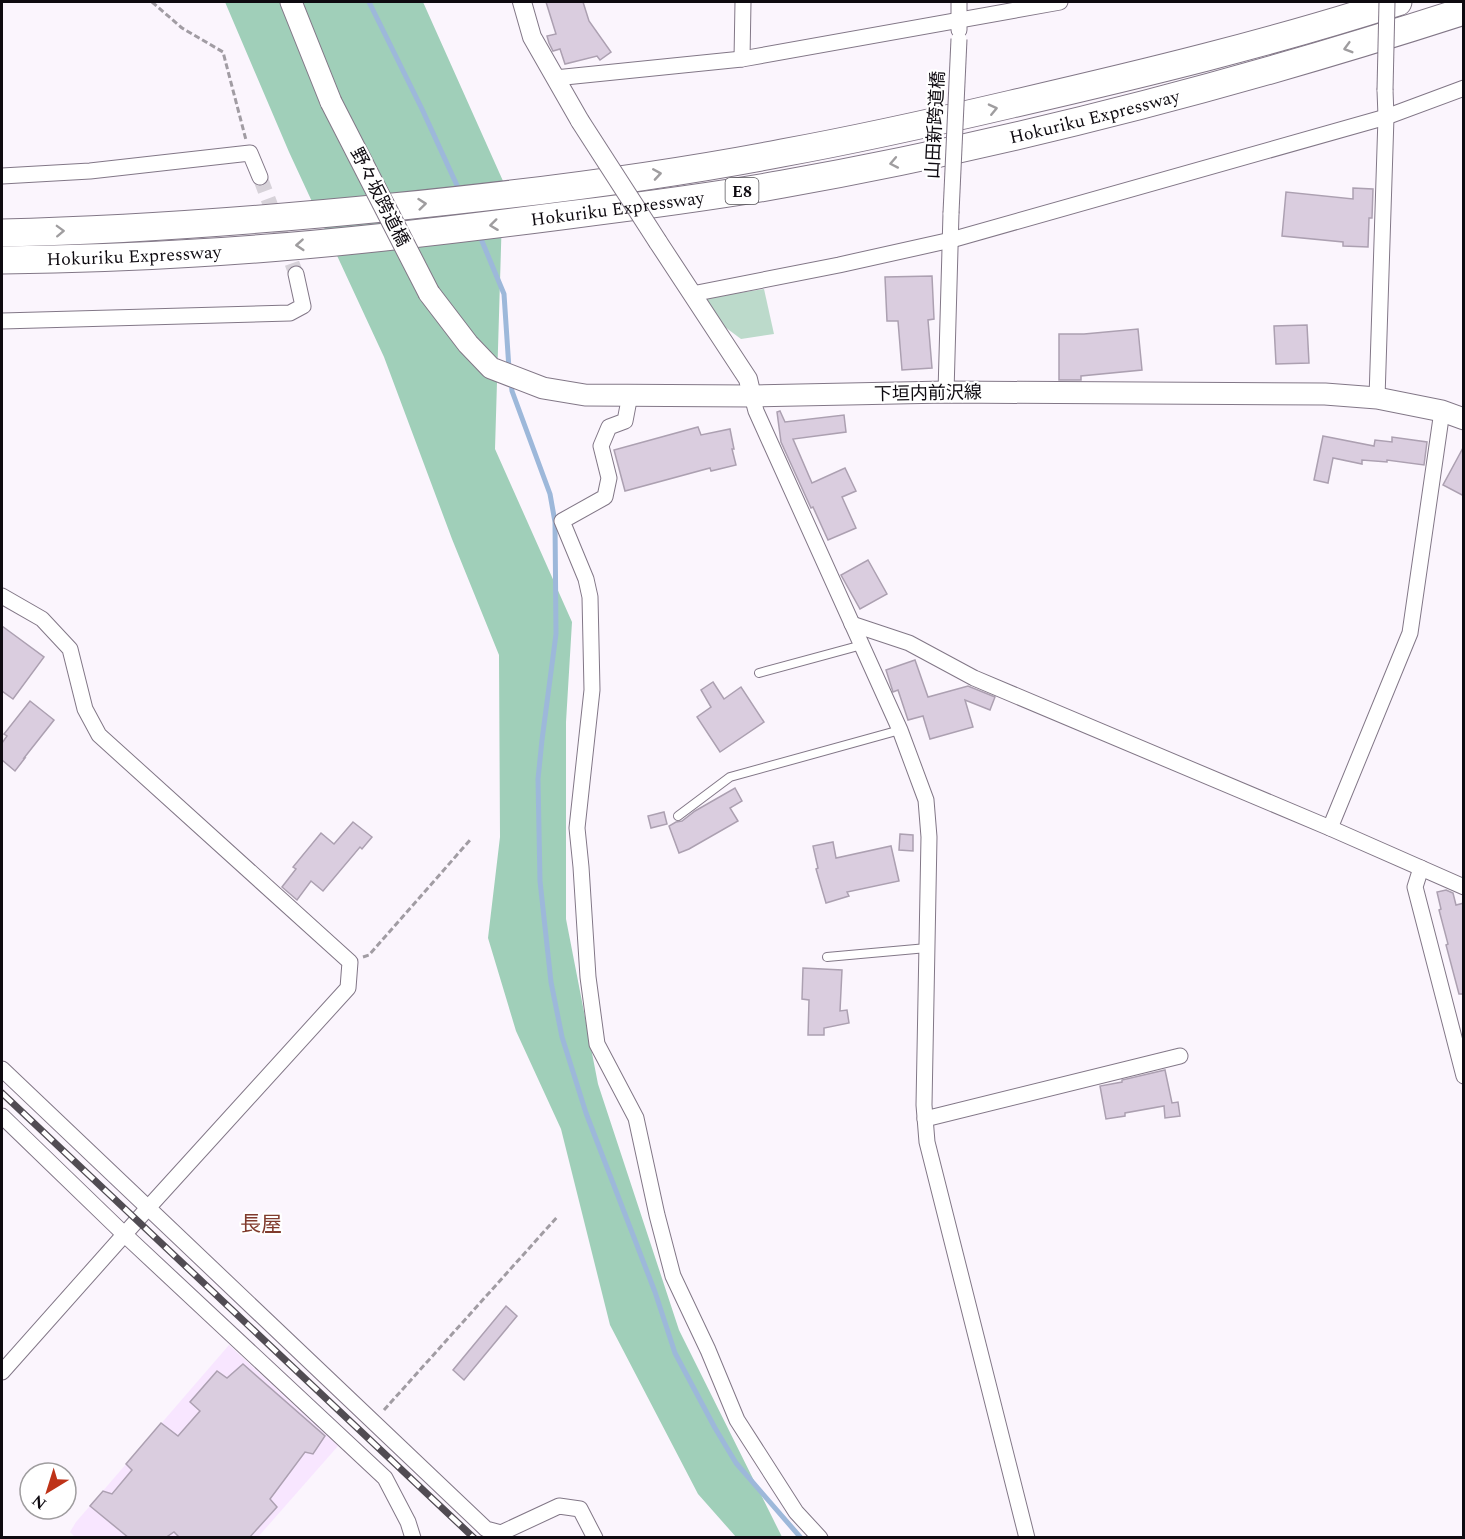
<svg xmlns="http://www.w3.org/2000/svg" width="1465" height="1539" font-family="Spectral,'Noto Sans JP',serif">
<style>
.built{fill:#f8e6ff}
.green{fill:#bcdacb}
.forest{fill:#a0cfb9}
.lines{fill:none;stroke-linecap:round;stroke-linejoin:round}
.stream{stroke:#9db8da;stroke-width:5}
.building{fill:#dacddf;stroke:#aca0b1;stroke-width:1.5}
.minor-tunnel{stroke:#d7d2d9;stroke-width:15;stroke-dasharray:15 8;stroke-linecap:butt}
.service-casing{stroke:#827787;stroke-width:10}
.minor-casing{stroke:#827787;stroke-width:17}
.tertiary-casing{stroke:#827787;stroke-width:20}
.secondary-casing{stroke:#827787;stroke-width:23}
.motorway-casing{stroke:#827787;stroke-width:29}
.path{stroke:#a19ca3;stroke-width:3;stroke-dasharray:6 3;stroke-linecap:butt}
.service{stroke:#fff;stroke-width:8}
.minor{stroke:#fff;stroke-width:15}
.tertiary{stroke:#fff;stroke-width:18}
.secondary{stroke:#fff;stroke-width:21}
.motorway{stroke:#fff;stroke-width:27}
.rail-casing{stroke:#514c53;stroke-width:7}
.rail{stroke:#fff;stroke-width:4.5;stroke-dasharray:14;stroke-linecap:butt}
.minor-bridge-casing{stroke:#827787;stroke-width:17;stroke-linecap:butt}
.tertiary-bridge-casing{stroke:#827787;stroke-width:20;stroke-linecap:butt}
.secondary-bridge-casing{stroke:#827787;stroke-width:23;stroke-linecap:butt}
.minor-bridge{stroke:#fff;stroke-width:15}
.tertiary-bridge{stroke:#fff;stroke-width:18}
.secondary-bridge{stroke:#fff;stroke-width:21}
.oneway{stroke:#9f9d9f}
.labels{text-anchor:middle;stroke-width:4.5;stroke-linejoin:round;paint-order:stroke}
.shield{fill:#fff;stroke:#565458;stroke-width:1.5}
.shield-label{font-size:16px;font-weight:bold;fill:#0e0a10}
.street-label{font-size:18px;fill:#0e0a10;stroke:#fff}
.quarter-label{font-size:21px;fill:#803b2d;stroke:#fff}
</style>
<rect width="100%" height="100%" fill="#fbf5fd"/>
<path class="built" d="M 229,1345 L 338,1446 L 258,1537 L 76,1538 L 70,1532 L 76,1522 Z"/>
<path class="green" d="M 764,289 L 774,334 L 741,339 L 725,327 L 706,298 Z"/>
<path class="forest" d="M 225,2 L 423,2 L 503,181 L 495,449 L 572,622 L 566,722 L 566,919 L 598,1084 L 679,1330 L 782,1537 L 736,1537 L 698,1494 L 610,1325 L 561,1129 L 516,1031 L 488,938 L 500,837 L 499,655 L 452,539 L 384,357 L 289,152 Z"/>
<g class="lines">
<g class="stream">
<path d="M 369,2 L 422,109 L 460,192"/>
<path d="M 479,234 L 504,294 L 509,369"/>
<path d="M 511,381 L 512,391 L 550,494 L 555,522 L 556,634 L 542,740 L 538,779 L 540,881 L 551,982 L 562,1037 L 586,1113 L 655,1292 L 675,1353 L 715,1428 L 736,1463 L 801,1538"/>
</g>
</g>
<g class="building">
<path d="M 546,2 L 583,2 L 589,21 L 611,52 L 600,60 L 597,56 L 565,64 L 560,49 L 553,51 L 549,43 L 547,36 L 556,34 Z"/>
<path d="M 1353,188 L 1373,189 L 1372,218 L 1369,218 L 1368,247 L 1343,246 L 1343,242 L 1282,236 L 1286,192 L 1353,199 Z"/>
<path d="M 932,276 L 934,319 L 928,320 L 932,368 L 902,370 L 898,321 L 887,321 L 885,277 Z"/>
<path d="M 1307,325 L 1309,363 L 1276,364 L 1274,326 Z"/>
<path d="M 1138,329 L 1142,370 L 1081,376 L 1081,380 L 1059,380 L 1059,334 L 1084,334 Z"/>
<path d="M 780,411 L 785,422 L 844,415 L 846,432 L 793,439 L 812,483 L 845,468 L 856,491 L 842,497 L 856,528 L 828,540 L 813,507 L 811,508 L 781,442 L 777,412 Z"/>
<path d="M 698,427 L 701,435 L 730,429 L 734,449 L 732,449 L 736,465 L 711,471 L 710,468 L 625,491 L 614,450 Z"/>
<path d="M 1323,436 L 1374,446 L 1375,440 L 1392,442 L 1392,437 L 1427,442 L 1424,465 L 1387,460 L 1387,462 L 1362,460 L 1362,464 L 1333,458 L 1328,483 L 1314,480 Z"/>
<path d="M 1464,446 L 1464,496 L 1443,485 Z"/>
<path d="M 868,560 L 887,594 L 860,609 L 841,575 Z"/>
<path d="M 2,626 L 44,657 L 13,699 L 2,691 Z"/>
<path d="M 915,660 L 928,697 L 968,686 L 995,697 L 990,710 L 965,700 L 973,727 L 930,739 L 923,716 L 908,720 L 898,690 L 893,692 L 886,670 Z"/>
<path d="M 713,682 L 724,699 L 741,687 L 764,722 L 720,752 L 697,717 L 711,707 L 701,690 Z"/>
<path d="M 30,701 L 54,720 L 24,758 L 25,758 L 15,771 L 2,760 L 2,743 L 7,736 L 4,734 Z"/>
<path d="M 735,788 L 742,801 L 730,808 L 738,821 L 689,849 L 679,853 L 669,826 L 676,822 L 682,821 L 695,811 Z"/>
<path d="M 664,812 L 667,824 L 651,828 L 648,816 Z"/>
<path d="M 353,822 L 372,837 L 362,849 L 360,847 L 323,891 L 311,881 L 297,900 L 282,887 L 296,869 L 293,867 L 321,833 L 334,844 Z"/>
<path d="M 900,834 L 913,835 L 913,851 L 899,850 Z"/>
<path d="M 833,842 L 836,858 L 891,846 L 899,881 L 847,892 L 849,896 L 826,903 L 816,869 L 818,868 L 813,846 Z"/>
<path d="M 1446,890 L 1453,893 L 1456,905 L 1464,903 L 1464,994 L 1459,994 L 1446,945 L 1448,944 L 1439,910 L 1441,909 L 1437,892 Z"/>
<path d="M 803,968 L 842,970 L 840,1011 L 847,1010 L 849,1023 L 824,1028 L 824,1035 L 808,1035 L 809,1000 L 802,999 Z"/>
<path d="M 1165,1070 L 1172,1103 L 1178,1102 L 1180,1116 L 1165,1118 L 1164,1106 L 1125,1113 L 1125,1116 L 1106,1119 L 1100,1086 L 1122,1082 L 1122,1080 Z"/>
<path d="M 506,1306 L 517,1316 L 464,1380 L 453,1370 Z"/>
<path d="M 243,1364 L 325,1436 L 313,1454 L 305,1452 L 270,1499 L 277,1507 L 249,1538 L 180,1538 L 174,1532 L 165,1538 L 129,1538 L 90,1506 L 103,1491 L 112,1494 L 132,1470 L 126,1464 L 161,1423 L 178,1436 L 200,1411 L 190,1402 L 217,1371 L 227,1378 Z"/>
</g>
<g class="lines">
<path class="minor-tunnel" d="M 260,177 L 296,274"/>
<defs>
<g id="service">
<path d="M 759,673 L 862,645"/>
<path d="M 678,816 L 730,777 L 900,730"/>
<path d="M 827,957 L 927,948"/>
</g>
<g id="minor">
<path d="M 959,30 L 959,2"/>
<path d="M 742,59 L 743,2"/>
<path d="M 555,78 L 742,59 L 1060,2"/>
<path d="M 2,176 L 90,171 L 250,153 L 260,177"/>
<path d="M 692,294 L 839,265 L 951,240 L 1386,117 L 1464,88"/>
<path d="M 2,321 L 290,313 L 303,306 L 296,274"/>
<path d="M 946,392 L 951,213"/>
<path d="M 630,395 L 625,421 L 609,427 L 601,446 L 609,478 L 605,497 L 562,521 L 586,579 L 590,597 L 592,690 L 577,828 L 581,867 L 588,977 L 597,1044 L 636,1118 L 657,1215 L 673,1276 L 708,1350 L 737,1420 L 796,1512 L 820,1538"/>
<path d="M 752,396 L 756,411 L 900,730 L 926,800 L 929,837 L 924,1105 L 927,1142 L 1027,1538"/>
<path d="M 1377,398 L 1386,117 L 1385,90"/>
<path d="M 2,596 L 42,619 L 70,649 L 85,709 L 99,735 L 350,962 L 348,988 L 147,1209 L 2,1372"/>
<path d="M 852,624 L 909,643 L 974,678 L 1330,828 L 1464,887"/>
<path d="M 1330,828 L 1410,633 L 1442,411"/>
<path d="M 1421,868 L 1415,887 L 1464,1076"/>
<path d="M 2,1069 L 486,1529 L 501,1533 L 559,1506 L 580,1509 L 595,1538"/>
<path d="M 2,1116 L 125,1235 L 385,1478 L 408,1522 L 413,1538"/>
<path d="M 925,1119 L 1180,1056"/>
</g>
<g id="tertiary">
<path d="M 522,2 L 532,37 L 580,121"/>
<path d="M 658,242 L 748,379 L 752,396"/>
</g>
<g id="secondary">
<path d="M 291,2 L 331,102"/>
<path d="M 429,293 L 468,344 L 491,368 L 543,388 L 585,395 L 752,396 L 946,392 L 1325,394 L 1377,398 L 1442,411 L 1464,419"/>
</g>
<g id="motorway">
<path d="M 2,233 C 132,230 263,220 393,207 C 523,194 653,178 782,153 C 859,139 935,122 1012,104 C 1142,74 1271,43 1398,2"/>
<path id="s1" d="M 2,260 C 66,259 131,257 196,253 C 320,246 444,231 568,215 C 640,206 712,197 783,184 C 1014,143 1241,83 1464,11"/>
</g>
</defs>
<use href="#service" class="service-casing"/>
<use href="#minor" class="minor-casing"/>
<use href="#tertiary" class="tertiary-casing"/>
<use href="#secondary" class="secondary-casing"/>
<use href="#motorway" class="motorway-casing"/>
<g class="path">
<path d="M 152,2 L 182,28 L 223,52 L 246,140"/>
<path d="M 363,957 L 369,955 L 471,839"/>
<path d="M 384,1410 L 558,1216"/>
</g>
<use href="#service" class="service"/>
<use href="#minor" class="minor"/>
<use href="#tertiary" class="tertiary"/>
<use href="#secondary" class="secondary"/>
<use href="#motorway" class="motorway"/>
<defs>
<path id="rail" d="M 2,1093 L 474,1538"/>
</defs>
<use href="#rail" class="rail-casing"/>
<use href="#rail" class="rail"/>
<defs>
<g id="minor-bridge">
<path d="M 1385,90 L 1387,2"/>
<path d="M 951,213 L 959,39"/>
</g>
<path id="tertiary-bridge" d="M 580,121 L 658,242"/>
<path id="secondary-bridge" d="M 331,102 L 429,293"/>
</defs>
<use href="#minor-bridge" class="minor-bridge-casing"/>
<use href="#tertiary-bridge" class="tertiary-bridge-casing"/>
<use href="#secondary-bridge" class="secondary-bridge-casing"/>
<use href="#minor-bridge" class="minor-bridge"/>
<use href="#tertiary-bridge" class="tertiary-bridge"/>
<use href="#secondary-bridge" class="secondary-bridge"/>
</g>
<defs><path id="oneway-chevron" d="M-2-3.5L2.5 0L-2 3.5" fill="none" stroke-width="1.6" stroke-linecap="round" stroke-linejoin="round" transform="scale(1.5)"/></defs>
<g class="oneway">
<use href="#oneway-chevron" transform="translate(1348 48) rotate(164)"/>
<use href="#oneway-chevron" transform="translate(993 109) rotate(-13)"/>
<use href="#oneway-chevron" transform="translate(894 163) rotate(169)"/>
<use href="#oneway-chevron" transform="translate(657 174) rotate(-9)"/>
<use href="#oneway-chevron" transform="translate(422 204) rotate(-6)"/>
<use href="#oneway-chevron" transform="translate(494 225) rotate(173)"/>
<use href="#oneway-chevron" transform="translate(60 231) rotate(-2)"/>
<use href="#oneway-chevron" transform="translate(300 245) rotate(176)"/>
</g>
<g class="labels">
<rect class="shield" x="725.5" y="178" width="33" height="26" rx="4.5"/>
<g class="shield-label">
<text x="742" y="197">E8</text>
</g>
<g class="street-label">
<text dy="6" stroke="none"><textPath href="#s1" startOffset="1104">Hokuriku Expressway</textPath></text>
<text transform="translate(935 125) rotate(-87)" y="6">山田新跨道橋</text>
<text transform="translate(380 197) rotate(63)" y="6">野々坂跨道橋</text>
<text dy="6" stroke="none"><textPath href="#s1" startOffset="618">Hokuriku Expressway</textPath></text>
<text dy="6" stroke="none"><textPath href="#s1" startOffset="132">Hokuriku Expressway</textPath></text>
<text transform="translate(928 393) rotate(-1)" y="6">下垣内前沢線</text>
</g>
<g class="quarter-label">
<text x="261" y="1231">長屋</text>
</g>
</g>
<rect width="1465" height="1539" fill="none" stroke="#0e0a10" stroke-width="6"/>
<g transform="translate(48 1491) rotate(218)"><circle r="28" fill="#ffffff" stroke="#9f9d9f" stroke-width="1.5"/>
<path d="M0-4.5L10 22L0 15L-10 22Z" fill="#be3318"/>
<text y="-9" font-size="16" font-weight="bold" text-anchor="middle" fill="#0e0a10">N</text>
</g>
</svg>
